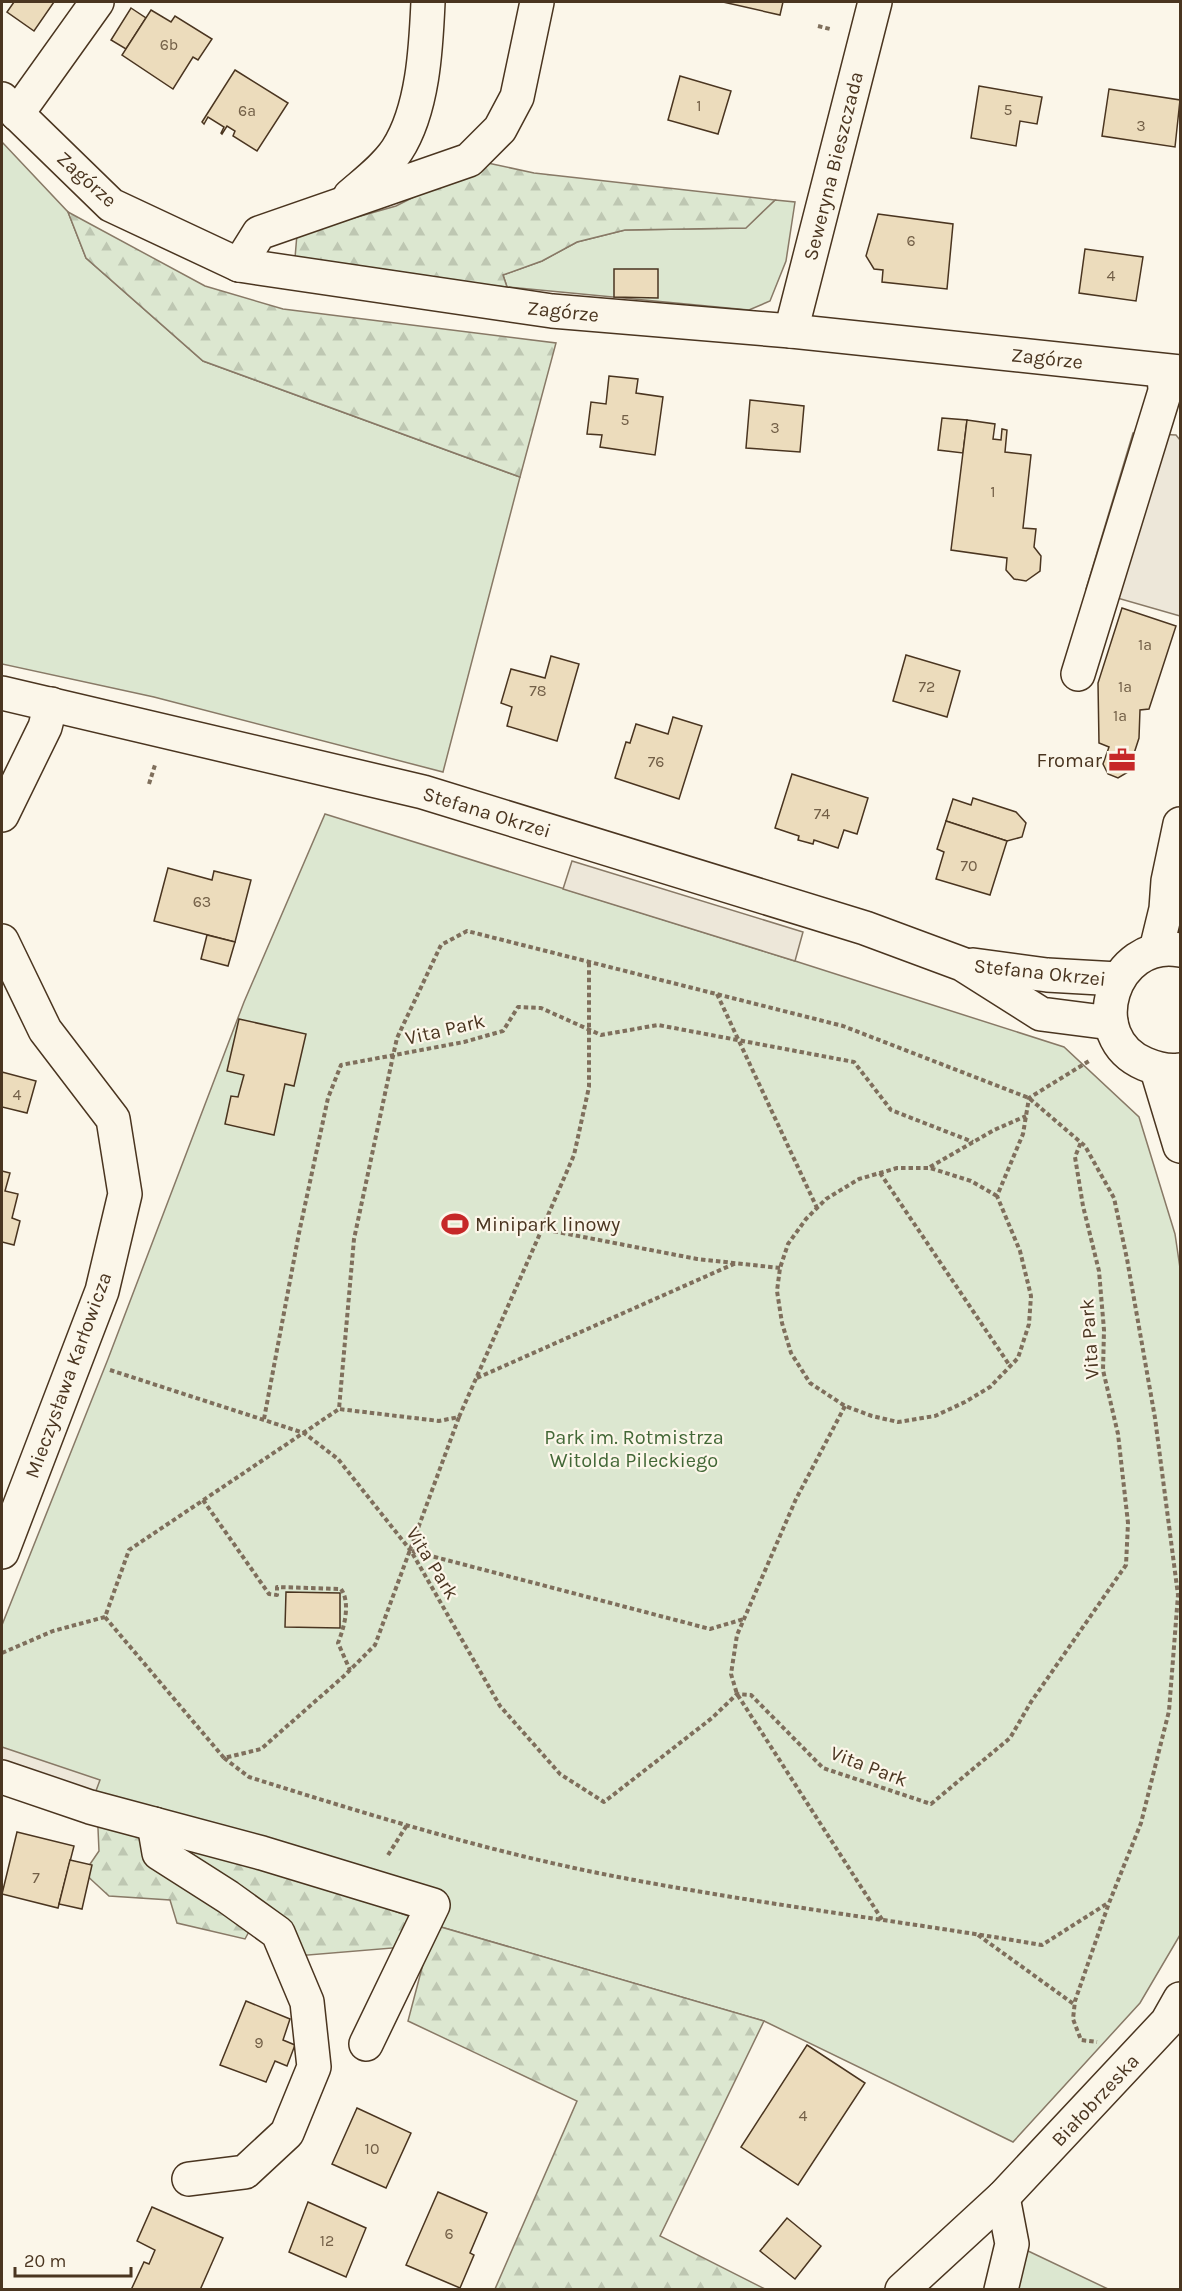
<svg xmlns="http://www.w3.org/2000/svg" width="1182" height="2291" font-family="Karla,sans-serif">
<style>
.green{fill:#dce7d0;stroke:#887966;stroke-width:1.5}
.forest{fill:url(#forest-firs);stroke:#887966;stroke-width:1.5}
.parking{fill:#ede7d9;stroke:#887966;stroke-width:1.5}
.building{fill:#ecdcbc;stroke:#4a3520;stroke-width:1.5}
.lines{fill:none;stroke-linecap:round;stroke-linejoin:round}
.minor-casing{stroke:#4a3520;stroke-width:36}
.path{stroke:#7f6f5c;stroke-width:4;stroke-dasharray:4.5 3;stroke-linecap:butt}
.minor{stroke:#fbf6e9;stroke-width:33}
.labels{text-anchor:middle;stroke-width:4.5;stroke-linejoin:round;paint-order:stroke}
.number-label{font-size:16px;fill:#725f47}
.street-label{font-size:20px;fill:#4a3520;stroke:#fbf6e9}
.poi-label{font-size:20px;fill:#4a3520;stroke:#fbf6e9;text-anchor:end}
.park-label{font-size:20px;fill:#436837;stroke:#fbf6e9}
</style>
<defs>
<pattern id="forest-firs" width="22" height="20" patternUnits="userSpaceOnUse" patternTransform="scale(1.5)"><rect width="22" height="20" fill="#dce7d0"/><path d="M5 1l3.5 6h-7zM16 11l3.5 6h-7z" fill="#bec7b2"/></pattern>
</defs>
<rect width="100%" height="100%" fill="#fbf6e9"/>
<g class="green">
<path d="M 2,142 L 68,212 L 86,258 L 203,361 L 520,477 L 443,772 L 154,697 L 2,664 Z"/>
<path d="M 775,200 L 795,202 L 786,261 L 770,301 L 749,310 L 507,287 L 503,275 L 542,261 L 577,242 L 625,230 L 745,228 Z"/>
<path d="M 325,814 L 795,961 L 1064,1047 L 1139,1117 L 1175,1234 L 1180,1268 L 1180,1935 L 1140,2003 L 1013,2142 L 764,2021 L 434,1925 L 2,1771 L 2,1625 L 108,1359 L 244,1002 Z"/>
<path d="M 1026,2250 L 1108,2289 L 1016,2290 Z"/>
</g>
<g class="forest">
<path d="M 483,162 L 534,173 L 775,200 L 746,228 L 625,230 L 577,242 L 542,261 L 503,275 L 507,287 L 333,271 L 295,258 L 297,234 L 396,206 Z"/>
<path d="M 68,212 L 205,286 L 283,309 L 556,343 L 520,477 L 203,361 L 86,258 Z"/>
<path d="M 97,1806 L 434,1925 L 764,2021 L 660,2236 L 765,2289 L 495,2289 L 577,2101 L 408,2021 L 428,1945 L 284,1957 L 259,1913 L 245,1939 L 177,1923 L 170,1900 L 109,1896 L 84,1873 L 99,1851 Z"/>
</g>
<g class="parking">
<path d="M 1133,433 L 1176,435 L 1180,440 L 1180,616 L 1086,589 Z"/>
<path d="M 572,861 L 803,932 L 795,961 L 563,889 Z"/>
<path d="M 2,1747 L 100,1780 L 90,1807 L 2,1777 Z"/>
</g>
<g class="building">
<path d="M 14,2 L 54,2 L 34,31 L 7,12 Z"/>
<path d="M 723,2 L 783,2 L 780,15 Z"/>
<path d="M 131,8 L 146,18 L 126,49 L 111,40 Z"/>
<path d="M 151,10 L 171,22 L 175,16 L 212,39 L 198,60 L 193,57 L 173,89 L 122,55 Z"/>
<path d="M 235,70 L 288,103 L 257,151 L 233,136 L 235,131 L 227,126 L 222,134 L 221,133 L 224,127 L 208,117 L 204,124 L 202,122 Z"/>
<path d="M 680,76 L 731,91 L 718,134 L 668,120 Z"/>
<path d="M 979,86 L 1042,97 L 1037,124 L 1020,121 L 1016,146 L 971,138 Z"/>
<path d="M 1109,89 L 1180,100 L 1175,147 L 1102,136 Z"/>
<path d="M 878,214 L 953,224 L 947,289 L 882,282 L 883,270 L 874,269 L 866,256 Z"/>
<path d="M 1085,249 L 1143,257 L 1136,301 L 1079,293 Z"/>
<path d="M 614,269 L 658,269 L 658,298 L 614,297 Z"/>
<path d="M 609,376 L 638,379 L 636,393 L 663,397 L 655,455 L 600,447 L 602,435 L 587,434 L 591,402 L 606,404 Z"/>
<path d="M 750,400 L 804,406 L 800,452 L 746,448 Z"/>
<path d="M 942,418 L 967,420 L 963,453 L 938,450 Z"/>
<path d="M 967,420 L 995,424 L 993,439 L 1001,440 L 1002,429 L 1007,430 L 1005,452 L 1031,455 L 1023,528 L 1036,529 L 1034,547 L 1041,556 L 1040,571 L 1026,581 L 1014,579 L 1006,570 L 1007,558 L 951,550 Z"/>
<path d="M 1122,608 L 1176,626 L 1149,709 L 1140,710 L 1139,738 L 1128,772 L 1118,778 L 1108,774 L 1103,764 L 1109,747 L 1099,743 L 1098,683 Z"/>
<path d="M 906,655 L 960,671 L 947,717 L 893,701 Z"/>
<path d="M 551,656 L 579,664 L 557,741 L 507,726 L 512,707 L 501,703 L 511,669 L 545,678 Z"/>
<path d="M 673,717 L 702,726 L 679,799 L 615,778 L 626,742 L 630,743 L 636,724 L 668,734 Z"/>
<path d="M 792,774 L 868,798 L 857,834 L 844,830 L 838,848 L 814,840 L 813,844 L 798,840 L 799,836 L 775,828 Z"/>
<path d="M 973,798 L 1016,812 L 1026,823 L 1022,837 L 1007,841 L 946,821 L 953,799 L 971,805 Z"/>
<path d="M 946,821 L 1007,841 L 990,895 L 936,879 L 944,852 L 937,849 Z"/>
<path d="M 168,868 L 212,880 L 214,871 L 251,880 L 235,942 L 154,921 Z"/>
<path d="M 207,935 L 235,942 L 228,966 L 201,959 Z"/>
<path d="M 239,1019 L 306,1034 L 294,1086 L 285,1084 L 274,1135 L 225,1124 L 231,1096 L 238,1097 L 244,1075 L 227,1071 Z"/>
<path d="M 2,1072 L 36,1081 L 27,1113 L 2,1107 Z"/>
<path d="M 2,1171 L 10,1173 L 5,1191 L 18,1194 L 12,1218 L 20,1221 L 14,1245 L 2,1242 Z"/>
<path d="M 286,1592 L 340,1593 L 340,1628 L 285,1627 Z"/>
<path d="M 17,1832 L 74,1846 L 58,1908 L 2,1894 Z"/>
<path d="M 70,1860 L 92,1865 L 82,1909 L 59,1904 Z"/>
<path d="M 246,2001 L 290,2019 L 283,2040 L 295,2045 L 287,2066 L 275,2061 L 266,2082 L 220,2065 Z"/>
<path d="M 807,2045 L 865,2083 L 798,2185 L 741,2147 Z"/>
<path d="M 357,2108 L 411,2133 L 386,2188 L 332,2164 Z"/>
<path d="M 438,2192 L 487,2213 L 470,2253 L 474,2255 L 460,2288 L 406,2265 Z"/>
<path d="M 308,2202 L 366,2228 L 346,2277 L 289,2252 Z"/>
<path d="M 152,2207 L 223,2238 L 200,2290 L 131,2290 L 144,2262 L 149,2264 L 155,2250 L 137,2241 Z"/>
<path d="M 787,2218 L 821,2246 L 795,2279 L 760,2251 Z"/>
</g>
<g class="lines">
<defs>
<g id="minor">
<path d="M 2,99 L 111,205 L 239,265 L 552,311 L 791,331 L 1180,372"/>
<path d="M 17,114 L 97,2"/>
<path d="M 350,196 C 366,182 385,168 397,150 C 423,110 426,48 428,2"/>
<path d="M 239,265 L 259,233 L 469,160 L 500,129 L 517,97 L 537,2"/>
<path d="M 791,331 L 875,2"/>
<path d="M 1078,674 L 1165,391 L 1164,371"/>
<path d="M 2,693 L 423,792 L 865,928 L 962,964 L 1041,1014 L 1111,1023"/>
<path d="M 2,815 L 45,727 L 51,704"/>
<path d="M 2,941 L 45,1030 L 113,1119 L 125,1194 L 102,1291 L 2,1552"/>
<path d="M 1156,950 L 1166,909 L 1168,881 L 1180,824"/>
<path d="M 1180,950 C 1113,938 1081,1037 1145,1064 C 1157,1069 1168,1072 1180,1070"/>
<path d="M 973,965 L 1047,975 L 1118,979"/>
<path d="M 1157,1070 L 1180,1146"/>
<path d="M 2,1777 L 90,1807 L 262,1853 L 433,1905 L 366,2044"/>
<path d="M 154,1824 L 159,1853 L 228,1897 L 278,1933 L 307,2002 L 314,2067 L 287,2133 L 245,2172 L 189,2179"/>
<path d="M 902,2290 L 1003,2197 L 1167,2022 L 1180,1999"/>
<path d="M 1001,2290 L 1012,2244 L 1003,2197"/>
</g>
</defs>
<use href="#minor" class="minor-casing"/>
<g class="path">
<path d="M 818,26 L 830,29"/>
<path d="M 149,784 L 155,765"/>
<path d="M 717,994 L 817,1208"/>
<path d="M 930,1167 L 994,1130 L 1026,1116"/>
<path d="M 880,1173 L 1010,1366"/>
<path d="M 997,1196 L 971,1181 L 930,1168 L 897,1168 L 859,1179 L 826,1199 L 806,1219 L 788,1244 L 780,1268 L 777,1291 L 782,1323 L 791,1353 L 810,1383 L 845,1406 L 872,1416 L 898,1422 L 935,1416 L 965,1402 L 990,1387 L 1018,1358 L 1029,1324 L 1031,1296 L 1020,1251 L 997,1196 L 1023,1134 L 1029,1098 L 1089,1061"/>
<path d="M 542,1229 L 574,1155 L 589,1087 L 589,962"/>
<path d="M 780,1268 L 697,1259 L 542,1229 L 459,1417 L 439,1421 L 339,1409 L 354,1239 L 393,1056 L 397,1038 L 441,945 L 467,931 L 843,1026 L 1029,1098 L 1085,1146 L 1114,1198 L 1127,1259 L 1155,1418 L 1178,1595 L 1169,1711 L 1141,1823 L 1109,1903 L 1075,2001 L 1073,2019 L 1081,2040 L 1097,2042"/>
<path d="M 110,1370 L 304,1433 L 338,1459 L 411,1551 L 500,1706 L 560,1774 L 604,1802 L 712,1718 L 737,1694 L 751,1695 L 823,1768 L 931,1804 L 1010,1738 L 1031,1702 L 1126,1565 L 1128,1523 L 1118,1434 L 1103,1370 L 1104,1330 L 1099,1271 L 1083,1206 L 1075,1157 L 1081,1142"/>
<path d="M 477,1378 L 736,1263"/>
<path d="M 845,1406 L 796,1499 L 744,1619 L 737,1635 L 731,1674 L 737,1694 L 883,1921"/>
<path d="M 264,1419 L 299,1233 L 328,1098 L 341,1065 L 464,1042 L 503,1031 L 518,1007 L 541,1008 L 601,1035 L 658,1025 L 854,1062 L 891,1110 L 973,1142"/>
<path d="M 203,1500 L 269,1594 L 277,1595 L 277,1587 L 341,1589 C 351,1603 344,1628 338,1643 L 350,1670"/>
<path d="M 412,1551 L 710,1629 L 744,1619"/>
<path d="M 105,1617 L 224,1758 L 261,1749 L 344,1676 L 375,1645 L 459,1417"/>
<path d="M 2,1653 L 53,1631 L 105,1617 L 129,1550 L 339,1409"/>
<path d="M 224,1758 L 249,1777 C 366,1814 483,1850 603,1874 C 749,1903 896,1920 1042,1945 L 1108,1903"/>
<path d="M 388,1855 L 407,1825"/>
<path d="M 978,1935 L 1075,2005"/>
</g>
<use href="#minor" class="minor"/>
</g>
<defs>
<symbol id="office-bare" viewBox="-9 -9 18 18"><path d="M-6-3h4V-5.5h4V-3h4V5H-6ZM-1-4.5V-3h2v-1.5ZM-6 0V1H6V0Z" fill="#c62828" stroke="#fbf6e9" stroke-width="2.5" paint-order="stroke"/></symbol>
<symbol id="stadium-bare" viewBox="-9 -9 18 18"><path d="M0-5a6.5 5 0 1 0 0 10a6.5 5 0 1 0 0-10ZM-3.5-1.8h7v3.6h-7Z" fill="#c62828" stroke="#fbf6e9" stroke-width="2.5" paint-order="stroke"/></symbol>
</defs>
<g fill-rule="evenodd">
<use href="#office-bare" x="1103" y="741" width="38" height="38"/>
<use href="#stadium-bare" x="436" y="1205" width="38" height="38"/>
</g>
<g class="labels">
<g class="number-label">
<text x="169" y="50">6b</text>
<text x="699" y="111">1</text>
<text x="1008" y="115">5</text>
<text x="247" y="116">6a</text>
<text x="1141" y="131">3</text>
<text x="911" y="246">6</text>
<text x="1111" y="281">4</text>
<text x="625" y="425">5</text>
<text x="775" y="433">3</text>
<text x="993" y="497">1</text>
<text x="1145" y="650">1a</text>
<text x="927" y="692">72</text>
<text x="1125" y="692">1a</text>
<text x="538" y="696">78</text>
<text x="1120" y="721">1a</text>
<text x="656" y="767">76</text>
<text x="822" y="819">74</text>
<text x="969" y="871">70</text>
<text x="202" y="907">63</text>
<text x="17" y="1100">4</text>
<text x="36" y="1883">7</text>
<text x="259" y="2048">9</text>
<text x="803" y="2121">4</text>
<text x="372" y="2154">10</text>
<text x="449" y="2239">6</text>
<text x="327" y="2246">12</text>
</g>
<g class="street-label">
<text transform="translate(833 166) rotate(-76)" y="7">Seweryna Bieszczada</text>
<text transform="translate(87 179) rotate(42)" y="7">Zagórze</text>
<text transform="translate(563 311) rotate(6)" y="7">Zagórze</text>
<text transform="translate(1047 358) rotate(6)" y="7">Zagórze</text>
<text transform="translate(487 812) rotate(17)" y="7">Stefana Okrzei</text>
<text transform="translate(1040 972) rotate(6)" y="7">Stefana Okrzei</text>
<text transform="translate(445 1029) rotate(-13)" y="7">Vita Park</text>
<text transform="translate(1089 1339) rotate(-94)" y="7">Vita Park</text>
<text transform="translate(68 1375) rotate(-70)" y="7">Mieczysława Karłowicza</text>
<text transform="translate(433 1563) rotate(58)" y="7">Vita Park</text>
<text transform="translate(869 1766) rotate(21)" y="7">Vita Park</text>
<text transform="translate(1095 2100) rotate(-47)" y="7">Białobrzeska</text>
</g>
<g class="poi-label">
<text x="1102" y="767">Fromar</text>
<text x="475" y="1231" text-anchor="start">Minipark linowy</text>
</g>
<g class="park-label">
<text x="634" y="1444">Park im. Rotmistrza<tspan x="634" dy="23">Witolda Pileckiego</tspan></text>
</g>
</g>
<rect width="1182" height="2291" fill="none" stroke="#4a3520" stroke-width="6"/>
<path d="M15 2267v9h116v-9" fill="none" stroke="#4a3520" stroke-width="3"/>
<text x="24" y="2267" font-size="18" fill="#4a3520" stroke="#fbf6e9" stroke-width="4.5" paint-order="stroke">20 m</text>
</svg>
